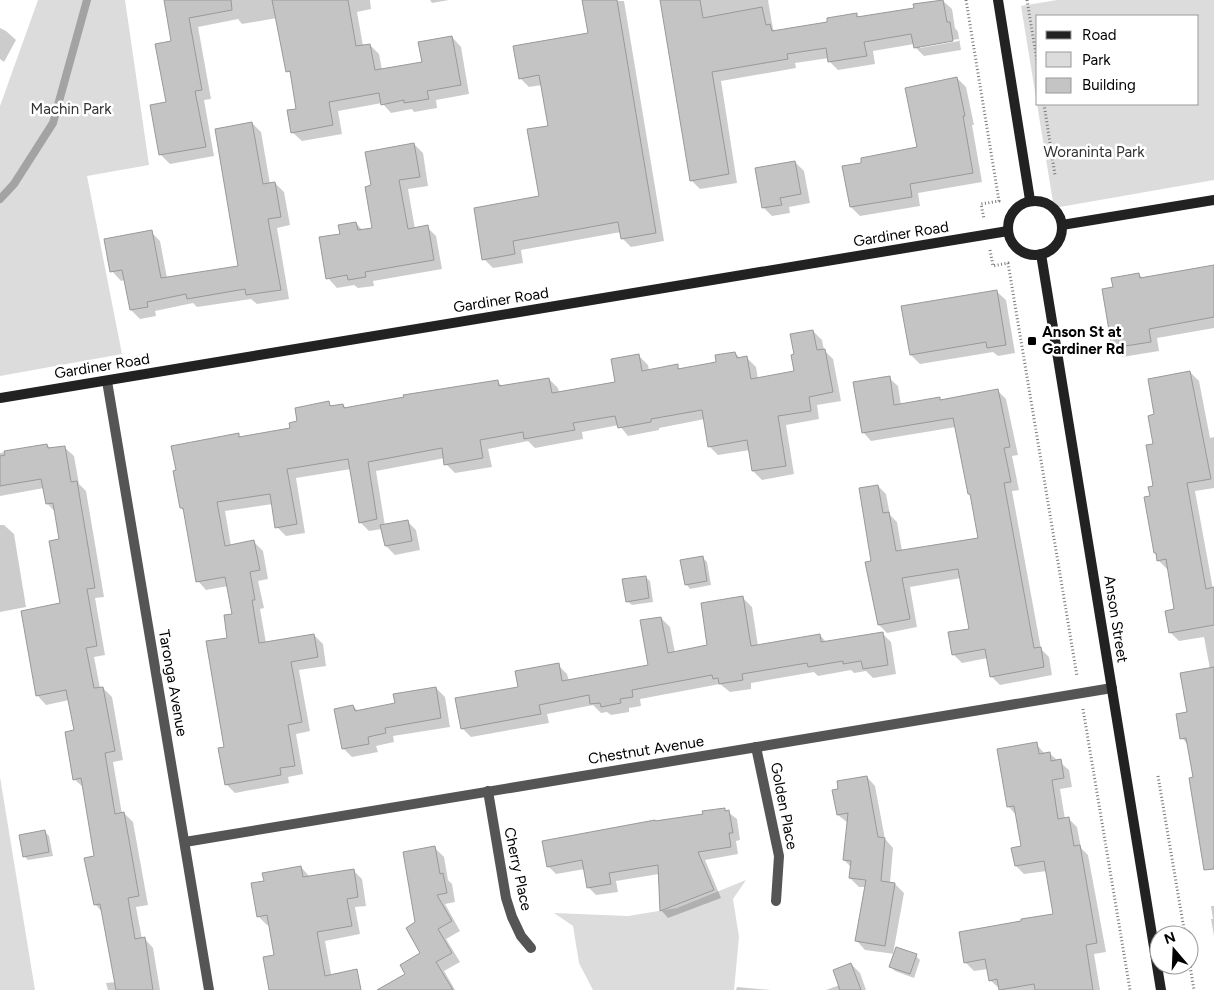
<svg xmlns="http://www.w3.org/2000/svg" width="1214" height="990" font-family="Figtree,sans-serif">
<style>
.green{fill:#dcdcdc;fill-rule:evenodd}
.shadow{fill:#0003;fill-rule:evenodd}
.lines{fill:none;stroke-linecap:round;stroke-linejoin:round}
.stream{stroke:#a3a3a3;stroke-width:8}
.building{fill:#c4c4c4;stroke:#999}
.path{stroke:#777;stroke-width:3;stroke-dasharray:1 2.5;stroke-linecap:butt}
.street{stroke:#555;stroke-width:10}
.secondary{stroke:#222;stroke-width:10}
.poi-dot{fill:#000;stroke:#fff;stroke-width:2}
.labels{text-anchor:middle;stroke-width:5;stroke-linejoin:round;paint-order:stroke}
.park-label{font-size:15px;fill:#333;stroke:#fff}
.street-label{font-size:15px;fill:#000;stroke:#fff}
.poi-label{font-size:15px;font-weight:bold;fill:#000;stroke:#fff;text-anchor:start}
</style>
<rect width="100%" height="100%" fill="#fff"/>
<g class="green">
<path d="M 38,0 L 125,0 L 149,165 L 87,176 L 122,354 L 0,376 L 0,106 Z"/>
<path d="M 1057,0 L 1214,0 L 1214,180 L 1054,208 L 1021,6 ZM 1198,16 L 1198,104 L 1038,104 L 1038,16 Z"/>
<path d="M 0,777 L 35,990 L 0,990 Z"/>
<path d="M 746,880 L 733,899 L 739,937 L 734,990 L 593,990 L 579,963 L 573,926 L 554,913 L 628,916 L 677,908 Z"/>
</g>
<g class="shadow">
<path d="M 169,0 L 370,0 L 371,9 L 357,12 L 363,46 L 370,45 L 379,54 L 382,70 L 424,63 L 452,37 L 461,47 L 469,94 L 436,100 L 437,108 L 414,112 L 412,109 L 391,113 L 382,103 L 338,111 L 342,134 L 302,141 L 292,132 L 298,110 L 292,75 L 288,71 L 277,18 L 242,24 L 238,19 L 198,27 L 211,99 L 204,100 L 214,156 L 170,164 L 161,155 L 173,42 Z"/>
<path d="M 430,0 L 449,0 L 432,3 Z"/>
<path d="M 583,0 L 624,1 L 664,241 L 631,247 L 622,238 L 621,232 L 521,250 L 523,263 L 493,268 L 484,259 L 540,197 L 549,127 L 542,85 L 529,87 L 520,78 L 589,34 Z"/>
<path d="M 661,0 L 768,0 L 773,29 L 776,32 L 829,23 L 856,14 L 860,18 L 915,9 L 942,0 L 952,9 L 955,28 L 958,32 L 961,50 L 924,56 L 915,47 L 914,44 L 873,51 L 875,64 L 838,70 L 829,61 L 829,58 L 795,63 L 796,68 L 721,81 L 737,183 L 700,189 L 691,180 ZM 959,39 L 959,41 L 920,48 L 920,45 Z"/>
<path d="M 0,28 L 6,31 L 16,40 L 4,62 L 0,59 Z"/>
<path d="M 957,78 L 966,87 L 974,125 L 972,125 L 982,182 L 918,193 L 920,206 L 860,216 L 851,207 L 919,148 Z"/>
<path d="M 252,123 L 261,132 L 270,184 L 275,183 L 284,192 L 290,225 L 277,228 L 289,299 L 257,304 L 251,299 L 197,307 L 193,303 L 155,311 L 156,316 L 140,319 L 131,310 L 125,280 L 121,281 L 112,271 L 151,232 L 160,241 L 167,278 L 239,267 Z"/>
<path d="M 414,144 L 423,153 L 428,186 L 408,189 L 415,229 L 427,227 L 436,236 L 442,269 L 373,281 L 374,286 L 358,288 L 354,285 L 337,288 L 328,278 L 341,235 L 356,223 L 363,231 L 374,229 L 372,186 Z"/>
<path d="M 795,162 L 804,171 L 810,203 L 789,207 L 790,213 L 772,216 L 763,207 Z"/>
<path d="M 1214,268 L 1214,328 L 1157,338 L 1159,351 L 1122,357 L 1113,348 L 1114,288 L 1139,275 L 1143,278 Z"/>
<path d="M 996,291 L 1006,300 L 1015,353 L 998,356 L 993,352 L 920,364 L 911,355 Z"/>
<path d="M 813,331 L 822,340 L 824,350 L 833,359 L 841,401 L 817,405 L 819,419 L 786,425 L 794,474 L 762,480 L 753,471 L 750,450 L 718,455 L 709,446 L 705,419 L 659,428 L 659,430 L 628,436 L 619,425 L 582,432 L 583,439 L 535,448 L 528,441 L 488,449 L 492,467 L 455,473 L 446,464 L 445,458 L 376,471 L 385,526 L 407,521 L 416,530 L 420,550 L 395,555 L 386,546 L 382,529 L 369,531 L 360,522 L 351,469 L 296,478 L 305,533 L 286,536 L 277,527 L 273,504 L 225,511 L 231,546 L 254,542 L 263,551 L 268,579 L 258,581 L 264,608 L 260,609 L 266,643 L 314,635 L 323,644 L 326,666 L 299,670 L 310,731 L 296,734 L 303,774 L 288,777 L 289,783 L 235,793 L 226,784 L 229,639 L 233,615 L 228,586 L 206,590 L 198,581 L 185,512 L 181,508 L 238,435 L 241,438 L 291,429 L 299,422 L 328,403 L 333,407 L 343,405 L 347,409 L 497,381 L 503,387 L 549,379 L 558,388 L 559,393 L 616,383 L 639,356 L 648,365 L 649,371 L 677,366 L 681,370 L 718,363 L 735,353 L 741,359 L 747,358 L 756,367 L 758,379 L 796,372 L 795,355 Z"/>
<path d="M 1190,372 L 1199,381 L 1210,438 L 1214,437 L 1214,488 L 1195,491 L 1213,589 L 1214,589 L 1214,846 L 1195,778 L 1189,746 L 1182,738 L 1189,713 L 1210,669 L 1204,637 L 1179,641 L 1170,632 L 1176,610 L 1169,569 L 1167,569 L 1158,560 L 1155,552 L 1151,497 L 1154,487 L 1156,415 Z"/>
<path d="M 889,378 L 898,386 L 901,405 L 939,399 L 942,401 L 998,391 L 1006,399 L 1018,455 L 1012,456 L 1019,490 L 1012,491 L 1041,649 L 1049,657 L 1052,675 L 1000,685 L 991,676 L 988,658 L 962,663 L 953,654 L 970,630 L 961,578 L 910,587 L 917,627 L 887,633 L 879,625 L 872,562 L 878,486 L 886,494 L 890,515 L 897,522 L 902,551 L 979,539 L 972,496 L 969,493 L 956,427 L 871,441 L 863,432 Z"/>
<path d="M 47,445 L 51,449 L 64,447 L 74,456 L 79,484 L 86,491 L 104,597 L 95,598 L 105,655 L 94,657 L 100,688 L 103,688 L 112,697 L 123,760 L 113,762 L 122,814 L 124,813 L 133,822 L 148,905 L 136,907 L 142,939 L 144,938 L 153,948 L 160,990 L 108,990 L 106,983 L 116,982 L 103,913 L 95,904 L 96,857 L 84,788 L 74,779 L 75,731 L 69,700 L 46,705 L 37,695 L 62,604 L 60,540 L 55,512 L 47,503 L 44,488 L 0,496 L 0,453 Z"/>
<path d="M 0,525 L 4,525 L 14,534 L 26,607 L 0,612 Z"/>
<path d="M 702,557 L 707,562 L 711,585 L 690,589 L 686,584 Z"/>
<path d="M 645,577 L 650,581 L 653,602 L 632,605 L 627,601 Z"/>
<path d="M 743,598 L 752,607 L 758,646 L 820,635 L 826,642 L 882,633 L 891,642 L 896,674 L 873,678 L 866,671 L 854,673 L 851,670 L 818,676 L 814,672 L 751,683 L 751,689 L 730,692 L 720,684 L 640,699 L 641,706 L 629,708 L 629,712 L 611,715 L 607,712 L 601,713 L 593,705 L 547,714 L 549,723 L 471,737 L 462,728 L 519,688 L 558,665 L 567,674 L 569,681 L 650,666 L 661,618 L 670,627 L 675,653 L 709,646 Z"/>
<path d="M 436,688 L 445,697 L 450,727 L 393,736 L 394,742 L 376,746 L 378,752 L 352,757 L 343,748 L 353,706 L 358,711 L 396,704 Z"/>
<path d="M 1036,744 L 1045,754 L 1049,753 L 1069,770 L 1072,787 L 1060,789 L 1065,819 L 1068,818 L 1077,827 L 1081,848 L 1088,855 L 1106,952 L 1094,954 L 1100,990 L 1001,990 L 990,980 L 988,969 L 974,971 L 966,963 L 1055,915 L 1047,871 L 1024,874 L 1016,866 L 1022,847 L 1016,815 L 1008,806 Z"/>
<path d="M 867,777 L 875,786 L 885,839 L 893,848 L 890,883 L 895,884 L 904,893 L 893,954 L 916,956 L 920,960 L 914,978 L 895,971 L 891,967 L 895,954 L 865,950 L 857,941 L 866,887 L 859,887 L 850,878 L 851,867 L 844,860 L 848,823 L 838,815 L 834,791 Z"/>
<path d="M 724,809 L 737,819 L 740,840 L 736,841 L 738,854 L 705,860 L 721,898 L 668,918 L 661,910 L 659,874 L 616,881 L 618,892 L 596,895 L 588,887 L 585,869 L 556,874 L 548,866 Z"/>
<path d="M 45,832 L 49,836 L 53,856 L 28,860 L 24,856 Z"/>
<path d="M 435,848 L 444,857 L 448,880 L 452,884 L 455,902 L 445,904 L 460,931 L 446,939 L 460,962 L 444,971 L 455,990 L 417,990 L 422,953 L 417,923 Z"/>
<path d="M 301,867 L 309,876 L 353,870 L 362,879 L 366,906 L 355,907 L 360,934 L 325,941 L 334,990 L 270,990 L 276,956 L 270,924 L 267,925 L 258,916 L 265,882 Z"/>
<path d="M 1211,906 L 1214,906 L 1214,936 L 1211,919 L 1213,919 Z"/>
<path d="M 851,964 L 860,973 L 866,990 L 826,990 L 840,985 Z"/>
<path d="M 737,987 L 771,990 L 736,990 Z"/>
</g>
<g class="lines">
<path class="stream" d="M 0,199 L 14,184 L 53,123 L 87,0"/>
</g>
<g class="building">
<path d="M 164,0 L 231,0 L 232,10 L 189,18 L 202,90 L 195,91 L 206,147 L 159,155 L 150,105 L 166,102 L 155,44 L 171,41 Z"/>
<path d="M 272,0 L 348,0 L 356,46 L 370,44 L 375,70 L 422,62 L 418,42 L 452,36 L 461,85 L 427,91 L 429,99 L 404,103 L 404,100 L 381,105 L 379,93 L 329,102 L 333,125 L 291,133 L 287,110 L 296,109 L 290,71 L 286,72 Z"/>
<path d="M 582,0 L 617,0 L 656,233 L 621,239 L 618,222 L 513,241 L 515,254 L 482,260 L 474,208 L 539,196 L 527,129 L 548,126 L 539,75 L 519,79 L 513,46 L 588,33 Z"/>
<path d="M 660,0 L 700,0 L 703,18 L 762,7 L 766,25 L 770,24 L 772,31 L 827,22 L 827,18 L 857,13 L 857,17 L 914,8 L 913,4 L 943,0 L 947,22 L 950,22 L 953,41 L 914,48 L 911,34 L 864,42 L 867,56 L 828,62 L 826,48 L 787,54 L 788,59 L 712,72 L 729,174 L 690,181 Z"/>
<path d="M 957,77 L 965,116 L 963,116 L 973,173 L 910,184 L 912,197 L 850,207 L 842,166 L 861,163 L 861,158 L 917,147 L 905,88 Z"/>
<path d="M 252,122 L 263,184 L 275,182 L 281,217 L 268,219 L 281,290 L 246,295 L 245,289 L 187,299 L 186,294 L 147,302 L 148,307 L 130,310 L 122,270 L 110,272 L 104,239 L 152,230 L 161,278 L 238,266 L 215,129 Z"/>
<path d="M 414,143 L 420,177 L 399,180 L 408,229 L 428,225 L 434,260 L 365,272 L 366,277 L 348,280 L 347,275 L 326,279 L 319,237 L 340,234 L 338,225 L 356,222 L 358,230 L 372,228 L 365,187 L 371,185 L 365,152 Z"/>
<path d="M 795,161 L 801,194 L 780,198 L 782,205 L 762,208 L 755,168 Z"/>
<path d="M 1214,265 L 1214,317 L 1149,329 L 1151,342 L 1112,348 L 1102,289 L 1113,287 L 1111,278 L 1139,273 L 1140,278 Z"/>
<path d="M 997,290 L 1006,345 L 987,348 L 986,342 L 910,355 L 901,306 Z"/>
<path d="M 813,330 L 817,350 L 825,349 L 833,392 L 809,397 L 811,411 L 778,416 L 786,466 L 752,471 L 747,440 L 708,447 L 702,410 L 651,419 L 651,422 L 618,428 L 615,416 L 573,423 L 575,430 L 524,439 L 523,432 L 480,440 L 483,458 L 444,465 L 442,448 L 368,462 L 377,519 L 359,523 L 348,459 L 287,469 L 297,524 L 275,528 L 270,494 L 217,502 L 225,546 L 254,540 L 260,570 L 250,572 L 255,600 L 252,600 L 259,643 L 314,634 L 318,657 L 291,662 L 302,722 L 288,725 L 295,766 L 280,768 L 281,775 L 225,785 L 218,748 L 224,747 L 206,641 L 227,638 L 224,615 L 232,614 L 225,577 L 196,582 L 183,508 L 180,508 L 173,471 L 176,470 L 171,446 L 239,433 L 239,437 L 290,428 L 289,423 L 297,421 L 295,408 L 329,401 L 330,406 L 343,404 L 344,408 L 404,397 L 403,395 L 498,380 L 499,386 L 549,378 L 552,393 L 615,382 L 611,359 L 639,354 L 642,371 L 678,364 L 678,369 L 716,362 L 715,355 L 735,352 L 737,358 L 747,356 L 751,379 L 794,371 L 791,355 L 794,354 L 790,334 Z"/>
<path d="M 1190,371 L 1211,479 L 1187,483 L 1206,589 L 1214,587 L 1214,625 L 1169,633 L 1165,611 L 1174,609 L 1166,559 L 1157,561 L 1156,553 L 1154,553 L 1144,497 L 1150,496 L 1148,487 L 1153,486 L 1146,445 L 1153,444 L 1148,416 L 1154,414 L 1148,379 Z"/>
<path d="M 890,376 L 894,405 L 940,397 L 940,400 L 998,389 L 1010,447 L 1004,448 L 1011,482 L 1004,483 L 1034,648 L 1041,647 L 1044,667 L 990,677 L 985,649 L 952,655 L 948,632 L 969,629 L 958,569 L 902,578 L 910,619 L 878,625 L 865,562 L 871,561 L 859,488 L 878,485 L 883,513 L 889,512 L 896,551 L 978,538 L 970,494 L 968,494 L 953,418 L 862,433 L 853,382 Z"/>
<path d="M 47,444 L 48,448 L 65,446 L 71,482 L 77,481 L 95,588 L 87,589 L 97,646 L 86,648 L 94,688 L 103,687 L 115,751 L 105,753 L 115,814 L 124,812 L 139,896 L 128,898 L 135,939 L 145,937 L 153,990 L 116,990 L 100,904 L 94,905 L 84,858 L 94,856 L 81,778 L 73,780 L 65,732 L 74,730 L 66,690 L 36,696 L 21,611 L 60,603 L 49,541 L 59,539 L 53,503 L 46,504 L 41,479 L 0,486 L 0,456 L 5,455 L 4,451 Z"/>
<path d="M 408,520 L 412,541 L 385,546 L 380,525 Z"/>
<path d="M 703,556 L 707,581 L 685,585 L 680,560 Z"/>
<path d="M 646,576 L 649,598 L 626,602 L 622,579 Z"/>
<path d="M 743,596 L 751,646 L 820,634 L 821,642 L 883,632 L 888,665 L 863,669 L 861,661 L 843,664 L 843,661 L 808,667 L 807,663 L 742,674 L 743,680 L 719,684 L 718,678 L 713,679 L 712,675 L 632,690 L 633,697 L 620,699 L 621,703 L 601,707 L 600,703 L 590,704 L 589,695 L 539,705 L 541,714 L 461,729 L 455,698 L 518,687 L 515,671 L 559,663 L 562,681 L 648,665 L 640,620 L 661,617 L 668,653 L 707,645 L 701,603 Z"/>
<path d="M 1214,667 L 1214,869 L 1204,870 L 1189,778 L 1193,777 L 1186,738 L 1180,739 L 1176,714 L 1187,712 L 1180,673 Z"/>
<path d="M 436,687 L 441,718 L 385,728 L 386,733 L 368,737 L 369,744 L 342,749 L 334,709 L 353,705 L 355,711 L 395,703 L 393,694 Z"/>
<path d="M 1037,742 L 1039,754 L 1050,752 L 1051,761 L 1061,759 L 1064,778 L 1052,780 L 1058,819 L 1069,817 L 1074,846 L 1080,845 L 1097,943 L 1086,945 L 1093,990 L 1035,990 L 1034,984 L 999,990 L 997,979 L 989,981 L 985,959 L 964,963 L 959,932 L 1021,921 L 1021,919 L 1053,914 L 1044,861 L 1015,866 L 1011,848 L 1021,846 L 1014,806 L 1007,807 L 997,749 Z"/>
<path d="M 867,776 L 878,837 L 885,838 L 881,881 L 895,883 L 885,946 L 855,941 L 866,880 L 849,878 L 851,861 L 843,860 L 848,813 L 837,815 L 832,790 L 838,789 L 837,781 Z"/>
<path d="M 725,808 L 725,811 L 729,810 L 733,833 L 729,833 L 731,847 L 698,852 L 714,890 L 660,911 L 658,865 L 609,873 L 611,884 L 587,888 L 582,860 L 547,867 L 542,841 L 655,820 L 655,821 L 703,814 L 702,811 Z"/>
<path d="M 45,830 L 49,852 L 23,857 L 19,835 Z"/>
<path d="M 435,846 L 440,874 L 443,873 L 447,893 L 437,895 L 452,921 L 438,929 L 452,953 L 436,962 L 453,990 L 377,990 L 405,974 L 400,965 L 420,953 L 406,928 L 415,922 L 403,852 Z"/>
<path d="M 301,866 L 303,877 L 354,869 L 358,897 L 347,899 L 352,926 L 317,932 L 325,976 L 357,969 L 361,990 L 269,990 L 263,957 L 274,955 L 267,915 L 257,917 L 251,883 L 264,881 L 262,873 Z"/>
<path d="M 896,947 L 917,954 L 910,974 L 889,967 Z"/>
<path d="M 851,963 L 861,990 L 840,990 L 833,970 Z"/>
</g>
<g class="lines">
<g class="path">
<path d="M 966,0 L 999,201 L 981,204 L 984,219"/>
<path d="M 1027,0 L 1038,67"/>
<path d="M 1044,104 L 1055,175"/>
<path d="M 990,250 L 993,266 L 1008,263 L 1077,676"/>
<path d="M 1083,709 L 1130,990"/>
<path d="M 1158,776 L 1185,935"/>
<path d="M 1189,960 L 1194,990"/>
</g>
<g class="street">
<path d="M 107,381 L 209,990"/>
<path d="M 756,747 L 779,856 L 776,901"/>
<path d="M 488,791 L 506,898 L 512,917 L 521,936 L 531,948"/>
<path d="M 185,842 L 1112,688"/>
</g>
<g class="secondary">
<path d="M 998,0 L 1030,200"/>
<circle cx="1035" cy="228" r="27"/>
<path d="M 1062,225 L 1214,200"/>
<path d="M 1041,254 L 1161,990"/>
<path d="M 0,398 L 1008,231"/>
</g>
</g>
<rect class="poi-dot" x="1027" y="336" width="10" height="10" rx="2.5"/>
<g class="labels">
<g class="park-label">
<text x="71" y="114">Machin Park</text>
<text x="1094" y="157">Woraninta Park</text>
</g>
<g class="street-label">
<text transform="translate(901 234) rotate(-9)" y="5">Gardiner Road</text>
<text transform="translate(501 300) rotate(-9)" y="5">Gardiner Road</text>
<text transform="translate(102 366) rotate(-9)" y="5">Gardiner Road</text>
<text transform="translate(1116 619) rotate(81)" y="5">Anson Street</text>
<text transform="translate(173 683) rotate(80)" y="5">Taronga Avenue</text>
<text transform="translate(646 750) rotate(-9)" y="5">Chestnut Avenue</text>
<text transform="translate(784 806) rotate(79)" y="5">Golden Place</text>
<text transform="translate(518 869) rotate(78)" y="5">Cherry Place</text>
</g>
<g class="poi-label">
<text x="1042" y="337">Anson St at<tspan x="1042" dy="17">Gardiner Rd</tspan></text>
</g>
</g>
<rect x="1036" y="15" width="162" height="90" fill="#ffffff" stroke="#999999"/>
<rect x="1046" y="31" width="25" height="8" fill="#222222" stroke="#999999"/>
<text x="1082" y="40" font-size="15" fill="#000000">Road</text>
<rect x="1046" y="52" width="25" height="15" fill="#dcdcdc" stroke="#999999"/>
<text x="1082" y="65" font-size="15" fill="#000000">Park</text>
<rect x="1046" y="78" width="25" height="15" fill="#c4c4c4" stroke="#999999"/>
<text x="1082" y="90" font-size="15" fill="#000000">Building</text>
<g transform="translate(1174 950) rotate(341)"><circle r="24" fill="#ffffff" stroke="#999999"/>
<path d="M0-4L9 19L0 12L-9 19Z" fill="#000000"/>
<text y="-8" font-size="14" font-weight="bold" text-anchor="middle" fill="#000000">N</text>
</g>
</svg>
